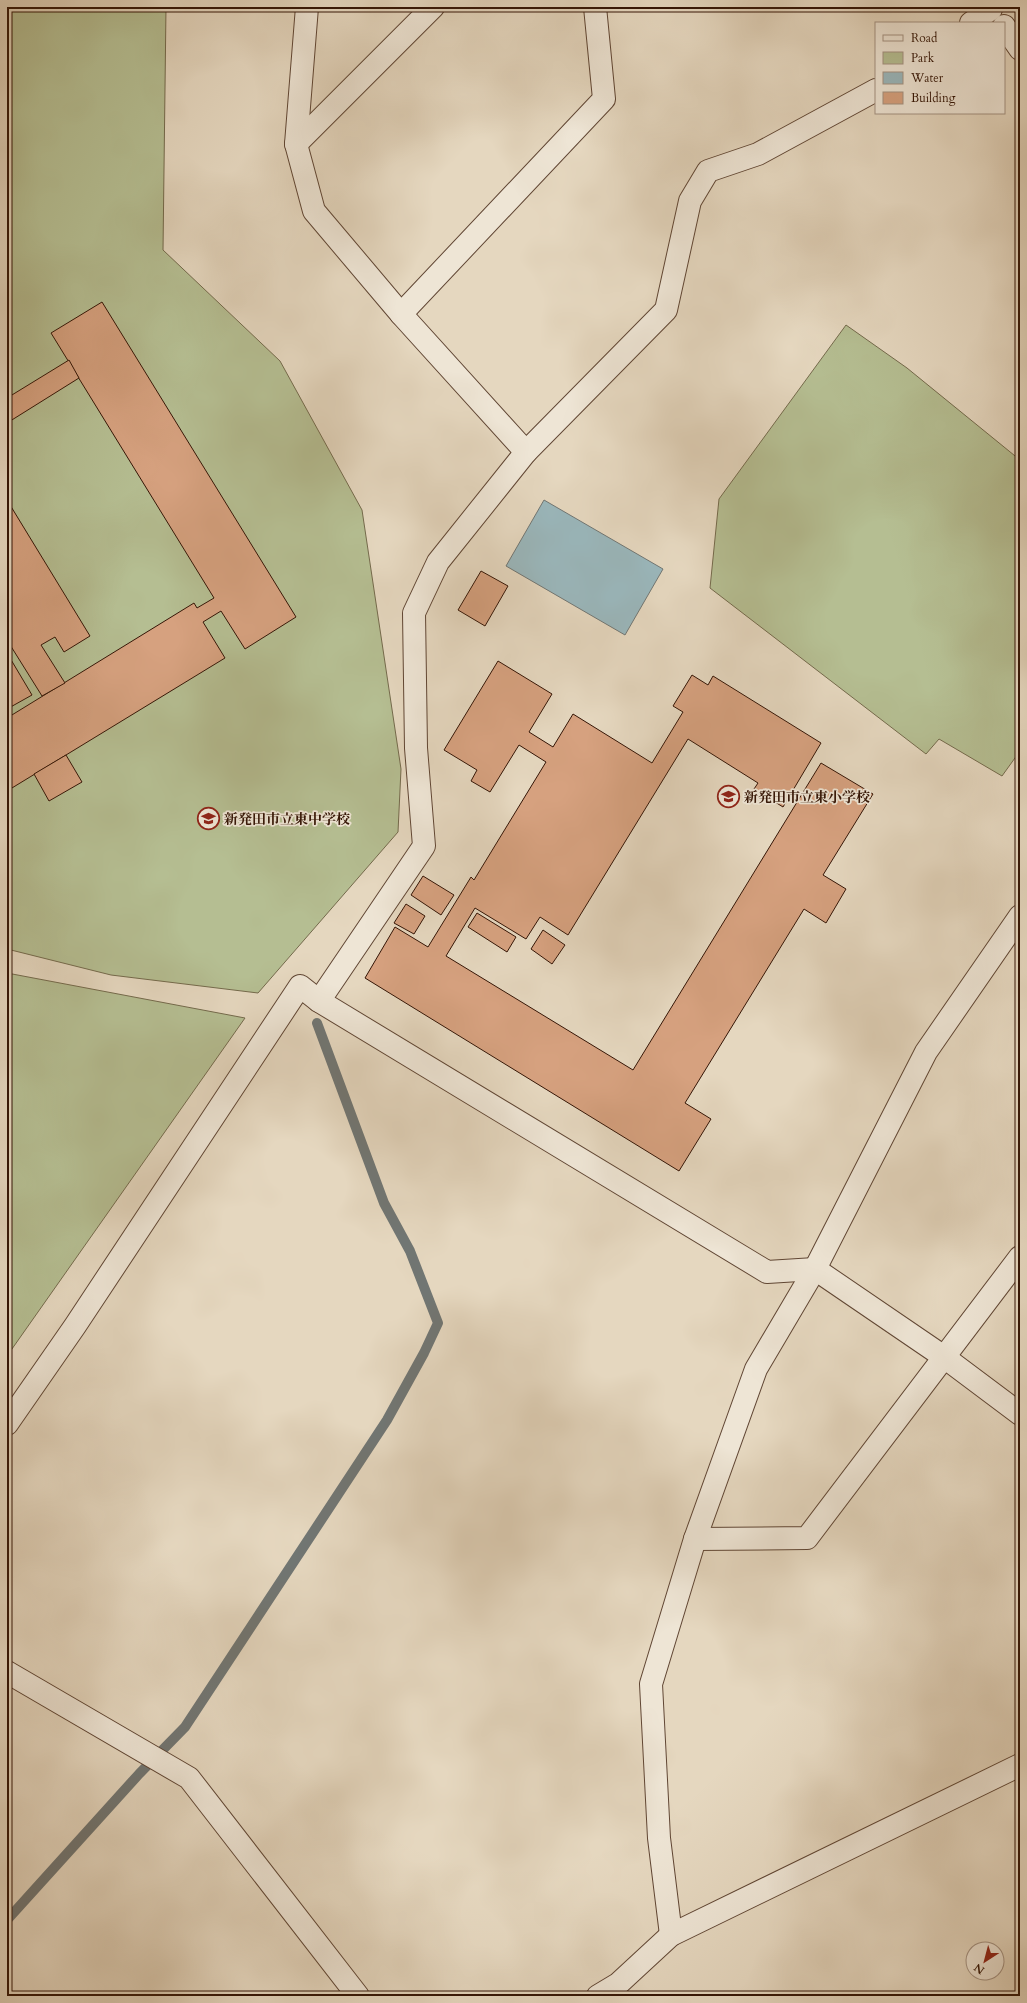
<svg xmlns="http://www.w3.org/2000/svg" width="1027" height="2003" font-family="Cardo,'Noto Serif JP',serif">
<style>
.green{fill:#b5be92;stroke:#746a4c}
.water{fill:#9ab7bc;stroke:#717673}
.lines{fill:none;stroke-linecap:round;stroke-linejoin:round}
.stream{stroke:#717673;stroke-width:10}
.building{fill:#d6a17f;stroke:#341506}
.minor-casing{stroke:#604634;stroke-width:24}
.minor{stroke:#eee5d5;stroke-width:22}
.labels{text-anchor:middle;stroke-width:3.5;stroke-linejoin:round;paint-order:stroke}
.poi-label{font-size:14px;font-weight:bold;fill:#341506;stroke:#eee5d5;text-anchor:start}
</style>
<rect width="100%" height="100%" fill="#e5d7bf"/>
<filter id="stains"><feTurbulence type="fractalNoise" baseFrequency=".005" numOctaves="4"/><feColorMatrix values="0 0 0 0 .2 0 0 0 0 .09 0 0 0 0 .02 0 0 0 .5 -.17"/></filter>
<radialGradient id="worn" r=".72"><stop offset=".6" stop-color="#630" stop-opacity="0"/><stop offset="1" stop-color="#630" stop-opacity=".3"/></radialGradient>
<g class="green">
<path d="M 7,7 L 166,7 L 163,250 L 280,361 L 362,510 L 401,769 L 398,832 L 258,993 L 111,975 L 7,949 Z"/>
<path d="M 846,325 L 907,368 L 1020,460 L 1020,751 L 1002,776 L 939,739 L 926,754 L 710,588 L 719,499 Z"/>
<path d="M 7,973 L 245,1018 L 7,1356 Z"/>
</g>
<path class="water" d="M 544,500 L 663,569 L 625,635 L 506,566 Z"/>
<g class="lines">
<path class="stream" d="M 7,1920 L 139,1774 L 185,1727 L 387,1420 L 424,1353 L 438,1323 L 410,1251 L 384,1203 L 317,1023"/>
</g>
<g class="building">
<path d="M 102,302 L 296,617 L 245,649 L 221,611 L 203,622 L 225,658 L 7,791 L 7,718 L 194,603 L 197,608 L 214,598 L 51,333 Z"/>
<path d="M 69,360 L 79,378 L 7,423 L 7,398 Z"/>
<path d="M 7,500 L 90,636 L 64,652 L 55,637 L 41,645 L 65,683 L 42,696 L 7,640 Z"/>
<path d="M 481,571 L 508,586 L 485,626 L 458,610 Z"/>
<path d="M 7,653 L 32,695 L 7,709 Z"/>
<path d="M 498,661 L 552,694 L 529,732 L 553,747 L 573,714 L 652,763 L 683,712 L 673,706 L 692,675 L 708,685 L 713,676 L 821,743 L 783,807 L 754,789 L 758,783 L 688,739 L 568,935 L 540,917 L 526,939 L 475,908 L 446,956 L 633,1070 L 821,763 L 873,794 L 823,875 L 846,889 L 826,923 L 804,909 L 685,1103 L 711,1119 L 679,1171 L 365,978 L 395,927 L 428,947 L 471,877 L 474,880 L 546,762 L 519,745 L 490,792 L 471,781 L 477,770 L 444,750 Z"/>
<path d="M 66,755 L 82,782 L 49,801 L 34,774 Z"/>
<path d="M 423,876 L 454,895 L 441,915 L 411,895 Z"/>
<path d="M 406,904 L 425,916 L 414,934 L 394,923 Z"/>
<path d="M 477,913 L 516,937 L 507,952 L 468,927 Z"/>
<path d="M 543,930 L 565,945 L 552,964 L 531,949 Z"/>
</g>
<g class="lines">
<defs>
<g id="minor">
<path d="M 307,7 L 296,144 L 314,211 L 401,314 L 526,452"/>
<path d="M 971,23 L 991,9"/>
<path d="M 1004,26 L 1020,49"/>
<path d="M 296,144 L 433,7"/>
<path d="M 401,314 L 604,99 L 595,7"/>
<path d="M 319,1001 L 424,846 L 416,748 L 414,613 L 438,562 L 526,452 L 666,310 L 690,201 L 708,171 L 758,154 L 876,90"/>
<path d="M 7,1424 L 75,1326 L 300,986 L 319,1001 L 767,1272 L 815,1269 L 944,1357 L 1020,1414"/>
<path d="M 695,1539 L 807,1538 L 1020,1257"/>
<path d="M 7,1672 L 189,1778 L 358,1996"/>
<path d="M 671,1935 L 659,1838 L 651,1684 L 695,1539 L 756,1369 L 815,1269 L 926,1052 L 1020,916"/>
<path d="M 598,1996 L 618,1984 L 671,1935 L 1020,1765"/>
</g>
</defs>
<use href="#minor" class="minor-casing"/>
<use href="#minor" class="minor"/>
</g>
<defs>
<symbol id="school-ring" viewBox="-11 -11 22 22"><circle r="9.5" fill="#eee5d5" stroke="#8f2418" stroke-width="1.5"/><path d="M0-5L7-2L0 1L-7-2ZM-4 1L0 2.5L4 1V4Q0 6-4 4Z" fill="#8f2418"/></symbol>
</defs>
<g fill-rule="evenodd">
<use href="#school-ring" x="716" y="784" width="25" height="25"/>
<use href="#school-ring" x="196" y="806" width="25" height="25"/>
</g>
<g class="labels">
<g class="poi-label">
<text x="744" y="802">新発田市立東小学校</text>
<text x="224" y="824">新発田市立東中学校</text>
</g>
</g>
<rect width="1027" height="2003" fill="none" stroke="#e5d7bf" stroke-width="24"/>
<rect x="8" y="8" width="1011" height="1987" fill="none" stroke="#341506" stroke-width="2"/>
<rect x="12" y="12" width="1003" height="1979" fill="none" stroke="#341506"/>
<rect x="875" y="22" width="130" height="92" fill="#eee5d5" stroke="#a49282"/>
<rect x="883" y="35" width="20" height="6" fill="#eee5d5" stroke="#a49282"/>
<text x="911" y="42" font-size="12" fill="#341506">Road</text>
<rect x="883" y="52" width="20" height="12" fill="#b5be92" stroke="#a49282"/>
<text x="911" y="62" font-size="12" fill="#341506">Park</text>
<rect x="883" y="72" width="20" height="12" fill="#9ab7bc" stroke="#a49282"/>
<text x="911" y="82" font-size="12" fill="#341506">Water</text>
<rect x="883" y="92" width="20" height="12" fill="#d6a17f" stroke="#a49282"/>
<text x="911" y="102" font-size="12" fill="#341506">Building</text>
<g transform="translate(985 1961) rotate(216)"><circle r="19" fill="#eee5d5" stroke="#a49282"/>
<path d="M0-3L7 15L0 10L-7 15Z" fill="#8f2418"/>
<text y="-6" font-size="11" font-weight="bold" text-anchor="middle" fill="#341506">N</text>
</g>
<rect width="100%" height="100%" filter="url(#stains)"/>
<rect width="100%" height="100%" fill="url(#worn)"/>
</svg>
